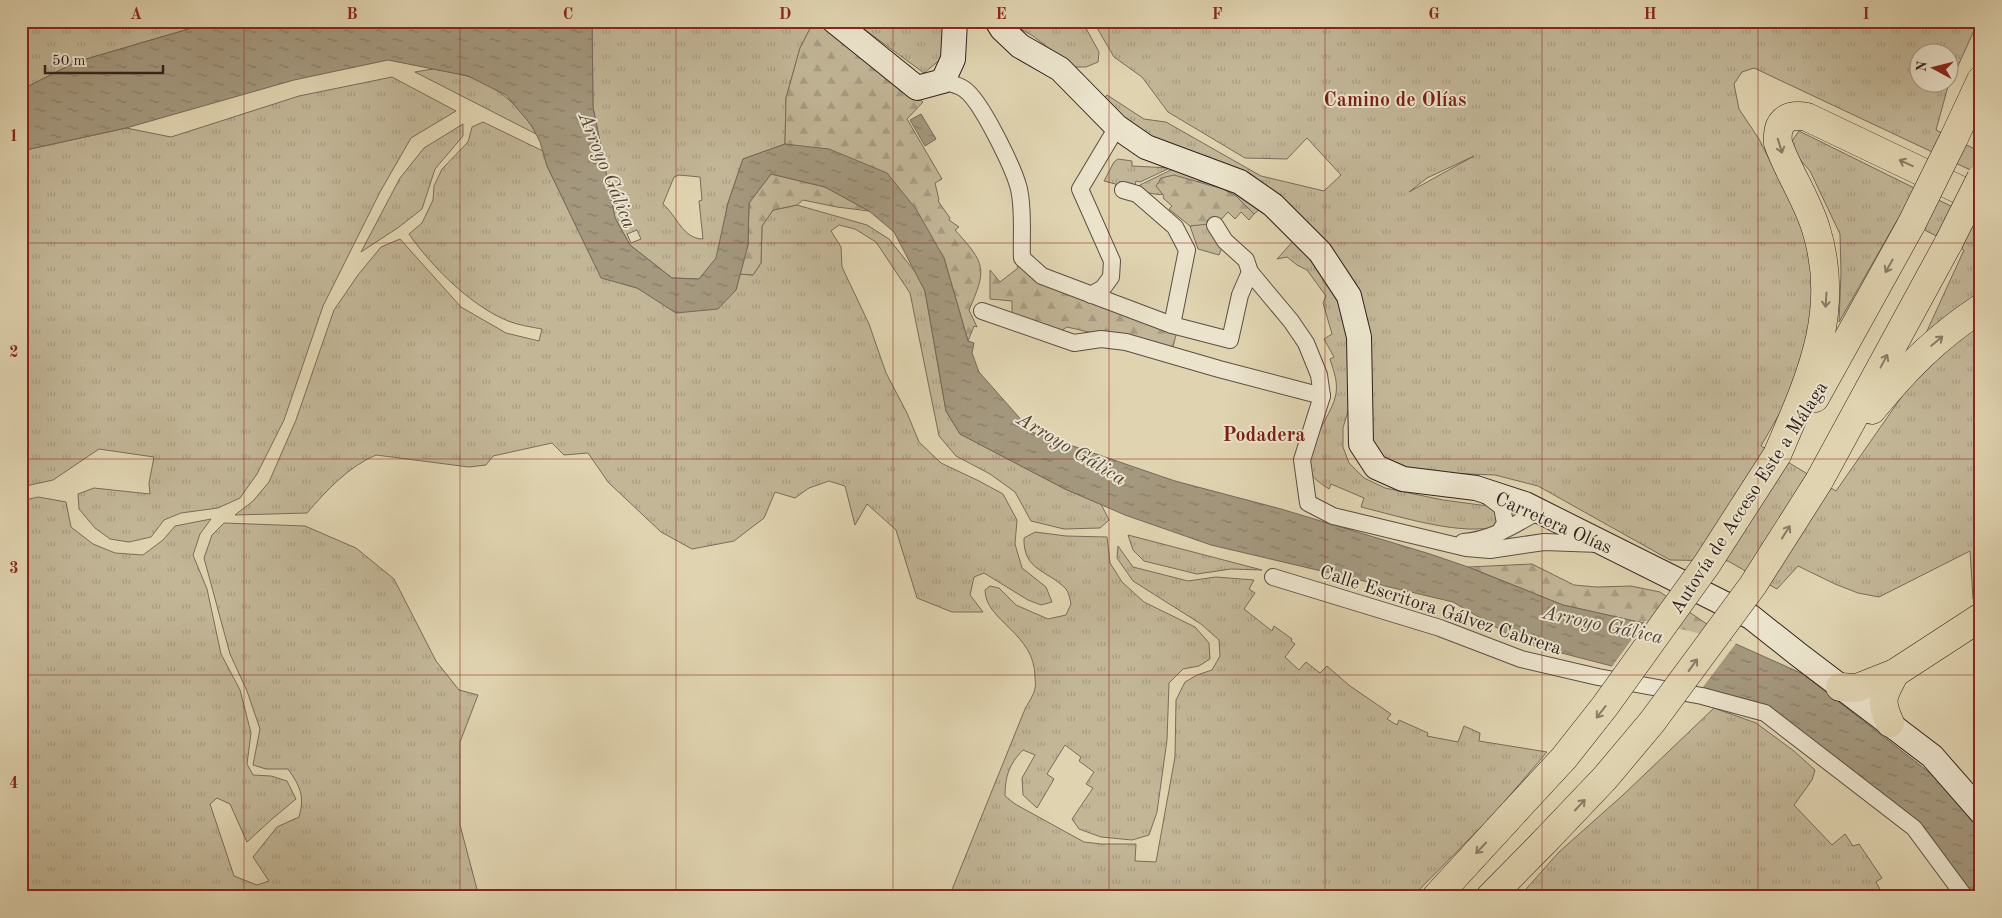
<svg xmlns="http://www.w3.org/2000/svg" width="2002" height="918" font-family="'Old Standard TT',serif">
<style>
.grass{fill:url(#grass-tufts);stroke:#796c5a;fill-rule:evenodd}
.forest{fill:url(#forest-firs);stroke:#796c5a}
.water{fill:url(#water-ripples);stroke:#766958}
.pier{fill:#e0d4b0}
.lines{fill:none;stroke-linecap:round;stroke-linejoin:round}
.minor-casing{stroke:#5c4f42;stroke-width:18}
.secondary-casing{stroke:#30231e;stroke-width:26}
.trunk-casing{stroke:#30231e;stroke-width:29}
.motorway-casing{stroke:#30231e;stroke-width:29}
.minor{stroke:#ebe3cc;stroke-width:16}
.secondary{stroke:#ebe3cc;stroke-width:24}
.trunk{stroke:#e0d4b0;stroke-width:28}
.motorway{stroke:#e0d4b0;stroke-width:28}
.trunk-bridge-casing{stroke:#30231e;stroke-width:29;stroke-linecap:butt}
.motorway-bridge-casing{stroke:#30231e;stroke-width:29;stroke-linecap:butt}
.trunk-bridge{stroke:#e0d4b0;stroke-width:28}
.motorway-bridge{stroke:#e0d4b0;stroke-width:28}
.oneway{stroke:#887c67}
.grid{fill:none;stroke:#8f2418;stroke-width:1;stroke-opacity:0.55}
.labels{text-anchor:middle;stroke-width:4;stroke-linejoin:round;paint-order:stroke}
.street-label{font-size:19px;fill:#30231e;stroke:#ebe3cc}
.neighbourhood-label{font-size:20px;font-weight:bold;fill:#7a1f14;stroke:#ebe3cc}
.water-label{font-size:20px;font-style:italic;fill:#53463b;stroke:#ebe3cc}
.neatline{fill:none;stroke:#8f2418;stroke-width:2}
.grid-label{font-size:16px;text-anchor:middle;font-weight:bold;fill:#8f2418}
</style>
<defs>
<pattern id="grass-tufts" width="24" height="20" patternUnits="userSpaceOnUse" patternTransform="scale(1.25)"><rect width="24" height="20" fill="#c2b697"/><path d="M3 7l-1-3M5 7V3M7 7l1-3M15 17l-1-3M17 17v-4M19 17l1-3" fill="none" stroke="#a79c82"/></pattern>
<pattern id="forest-firs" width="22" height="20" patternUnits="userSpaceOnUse" patternTransform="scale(1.25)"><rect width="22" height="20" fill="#c2b697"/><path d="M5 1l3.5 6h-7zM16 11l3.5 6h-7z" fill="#a79c82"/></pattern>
<pattern id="water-ripples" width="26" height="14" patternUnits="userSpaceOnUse" patternTransform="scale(1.25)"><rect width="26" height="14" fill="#a4987e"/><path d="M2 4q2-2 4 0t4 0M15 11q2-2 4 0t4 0" fill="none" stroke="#867c67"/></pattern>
</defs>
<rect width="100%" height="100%" fill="#e0d4b0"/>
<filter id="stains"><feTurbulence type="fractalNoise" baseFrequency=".004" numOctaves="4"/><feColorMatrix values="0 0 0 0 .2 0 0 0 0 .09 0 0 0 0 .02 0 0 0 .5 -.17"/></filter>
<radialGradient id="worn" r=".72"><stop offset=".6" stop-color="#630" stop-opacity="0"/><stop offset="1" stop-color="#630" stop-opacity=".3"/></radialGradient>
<g class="grass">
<path d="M 21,21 L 216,21 L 76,62 L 21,90 Z"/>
<path d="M 592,21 L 814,21 L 800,48 L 786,98 L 785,144 L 743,159 L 728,203 L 717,258 L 699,279 L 672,278 L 630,245 L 615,218 L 593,107 ZM 679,175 L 700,177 L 702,200 L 699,201 L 703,239 C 683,239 677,216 663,204 L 674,177 ZM 637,230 L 641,239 L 631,243 L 627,234 Z"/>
<path d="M 853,21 L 943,21 L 942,58 L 924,73 Z"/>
<path d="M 1007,21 L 1082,21 L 1099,52 L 1098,62 L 1086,67 L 1073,67 L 1033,36 Z"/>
<path d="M 1093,21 L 1974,21 L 1977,24 L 1947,90 L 1936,130 L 1981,152 L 1981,175 L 1754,68 L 1742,72 L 1734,84 L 1739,109 L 1759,139 L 1802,224 L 1814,280 L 1809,342 L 1786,402 L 1761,446 L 1836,491 L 1907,389 L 1961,337 L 1981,324 L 1981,593 L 1973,599 L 1970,551 L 1879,597 L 1858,593 L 1835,584 L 1798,566 L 1777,589 L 1728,561 L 1670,560 L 1538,486 L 1495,475 L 1419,472 L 1387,461 L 1374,445 L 1368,422 L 1366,348 L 1314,230 L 1171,147 L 1127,125 L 1103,100 L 1107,95 L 1144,119 L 1166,122 L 1261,176 L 1324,191 L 1341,175 L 1307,138 L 1287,159 L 1245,158 L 1168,112 L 1142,77 L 1114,57 ZM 1920,52 L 1950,52 L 1950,82 L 1920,82 ZM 1474,156 L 1409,192 L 1427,178 Z"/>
<path d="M 433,69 C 444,71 456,73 467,76 C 496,85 522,107 536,134 L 415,72 Z"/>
<path d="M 392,77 L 456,111 L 411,138 L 380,192 L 323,306 L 284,420 L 257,474 L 240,498 L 218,508 L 181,513 L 164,520 L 151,537 L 129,542 L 110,539 L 95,528 L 79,509 L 78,494 L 94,488 L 150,494 L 149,483 L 154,457 L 99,449 L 53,480 L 21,487 L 21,151 L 126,128 L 171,137 L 299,96 Z"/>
<path d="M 483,122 L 543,151 L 547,166 L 601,277 L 637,288 L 653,297 L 736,290 L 740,274 L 753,275 L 761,263 L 762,226 L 773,210 L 797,205 L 867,225 L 889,239 L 916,273 L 925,291 L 946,411 L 960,434 L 1065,489 L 1101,504 L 1109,520 L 1100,528 L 1064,529 L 1031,521 L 1015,492 L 990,474 L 956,456 L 939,436 L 910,293 L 876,242 L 855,229 L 839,225 L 831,231 L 841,247 L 842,267 L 869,324 L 886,373 L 907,413 L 919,442 L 941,463 L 979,481 L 1003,494 L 1017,520 L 1015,544 L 1022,568 L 1046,587 L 1052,602 L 1041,605 L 1028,600 L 984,573 L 974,577 L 970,595 L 983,612 L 952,612 L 917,598 L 896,530 L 867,504 L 855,525 L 845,486 L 829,481 L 809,488 L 795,498 L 775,492 L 764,518 L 734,541 L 692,549 L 661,532 L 608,482 L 588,453 L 564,455 L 552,443 L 493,456 L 486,465 L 469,467 L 376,455 C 348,467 327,490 307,513 L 235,515 L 253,501 L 269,482 L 296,420 L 334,310 L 358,275 L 381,247 L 400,239 L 461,307 L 506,333 L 539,341 L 542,329 C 531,327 518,325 508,321 C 471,306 431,266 409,234 L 422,223 L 433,200 L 434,186 L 442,169 L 468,142 L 472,127 Z"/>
<path d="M 463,124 L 463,136 L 435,169 L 422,209 L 399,227 L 361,252 L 400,178 L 424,148 Z"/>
<path d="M 1799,131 L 1981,221 L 1981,297 L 1922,342 L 1964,250 L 1899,217 L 1839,322 L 1841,273 L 1840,234 L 1810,171 L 1797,156 L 1792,141 Z"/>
<path d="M 1118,159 L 1132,161 L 1132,166 L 1170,168 L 1140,182 L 1136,181 L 1134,189 L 1104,181 L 1114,162 Z"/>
<path d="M 1173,169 L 1229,182 L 1260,209 L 1254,214 C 1235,194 1226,190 1200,181 C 1173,192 1168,200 1139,190 L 1140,185 Z"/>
<path d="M 1208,223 L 1223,244 L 1219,255 L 1198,249 L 1190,226 Z"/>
<path d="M 1297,237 L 1343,300 L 1353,394 L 1343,428 L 1343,447 L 1349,463 L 1364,478 L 1385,488 L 1443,500 L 1488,506 L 1496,509 L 1498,526 C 1463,537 1398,516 1361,507 L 1364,498 L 1331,484 L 1329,489 C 1323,485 1315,480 1311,474 C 1299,457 1331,415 1335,398 C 1339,384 1334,372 1330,359 L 1334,357 L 1324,339 L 1332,334 L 1323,303 L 1326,296 L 1307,270 L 1297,265 L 1287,257 L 1277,259 Z"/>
<path d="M 38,497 L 66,502 L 71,527 L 93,544 L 115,553 L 143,555 L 163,540 L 175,526 L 211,519 L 200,534 L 193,555 L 207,589 L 221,654 L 240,690 L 251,733 L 247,764 L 253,775 L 271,776 L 287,781 L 296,799 L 272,819 L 247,842 L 230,804 L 217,798 L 210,804 L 234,876 L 257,885 L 269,881 L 253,857 L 277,827 L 299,817 C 305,796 300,786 288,769 L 266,769 L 253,765 L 260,729 L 247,691 L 230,654 L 204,558 L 212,535 L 224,523 L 305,526 L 356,548 L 394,579 L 436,661 L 459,690 L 478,695 L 460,742 L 460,825 L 479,897 L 21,897 L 21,501 Z"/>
<path d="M 1035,532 L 1066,536 L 1107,537 L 1110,563 L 1122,582 L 1144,602 L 1195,627 L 1209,643 L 1210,659 L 1199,666 L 1183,669 L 1169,683 L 1167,740 L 1157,812 L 1149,835 L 1132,840 L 1101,837 L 1079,829 L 1072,819 L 1093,788 L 1086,784 L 1094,772 L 1079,761 L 1081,757 L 1065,745 L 1047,774 L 1054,779 L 1037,808 L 1023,795 L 1022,778 L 1035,755 L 1023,750 C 1009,764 1005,777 1005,796 L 1015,804 L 1084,842 L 1101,844 L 1136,844 L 1135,861 L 1156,862 L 1175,757 L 1176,700 L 1185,682 L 1197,675 L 1212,670 L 1220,656 L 1219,640 L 1201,624 L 1133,581 L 1117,558 L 1118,546 L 1133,567 L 1188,581 L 1216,577 L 1254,580 L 1249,589 L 1255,593 L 1244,609 L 1272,631 L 1274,626 L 1292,639 L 1291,641 L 1295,644 L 1285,657 L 1299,670 L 1306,662 L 1320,673 L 1327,666 L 1350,686 L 1391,714 L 1387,719 L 1397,725 L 1399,720 L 1428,733 L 1427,736 L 1458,742 L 1464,726 L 1480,733 L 1479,741 L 1547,752 L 1493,815 L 1412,897 L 949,897 L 1025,709 C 1028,703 1034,695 1035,688 C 1036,685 1035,680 1035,677 C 1035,633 985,621 985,590 L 990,586 L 999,588 L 1016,605 L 1048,619 L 1066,615 L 1071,604 C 1070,599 1069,593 1066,589 C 1048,570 1023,571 1024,538 Z"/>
<path d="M 1128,535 L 1262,570 L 1231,569 L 1197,574 L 1144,561 L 1133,550 Z"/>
<path d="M 1714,708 L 1756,723 L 1794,751 L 1815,770 L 1812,780 L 1794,805 L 1832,845 L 1845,834 L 1853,846 L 1859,844 L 1882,878 L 1876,882 L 1884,897 L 1519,897 L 1559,852 L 1623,795 Z"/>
</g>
<g class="forest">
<path d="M 814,21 L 821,21 L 923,102 L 907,119 L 942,179 L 935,183 L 939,200 L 938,201 L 950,218 L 949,220 L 959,227 L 955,230 C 986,264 987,269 969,310 L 977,327 L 974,326 L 968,341 L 944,258 L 785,144 L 786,98 L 800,48 Z"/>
<path d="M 771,174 L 825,187 L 869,211 L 837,207 L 803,200 L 797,205 L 773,210 L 762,226 L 761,263 L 753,275 L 740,274 L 748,245 L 749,203 Z"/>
<path d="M 1174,175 L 1223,189 L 1236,196 L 1254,214 L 1249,220 L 1241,212 L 1235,219 L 1228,212 L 1218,223 L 1190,226 L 1169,209 L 1172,206 L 1163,198 L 1164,196 L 1156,186 L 1161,178 Z"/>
<path d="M 1020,264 L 1024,271 L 1040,283 L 1177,331 L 1172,351 L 1067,327 L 1057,333 L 1012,315 L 1012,301 L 990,299 L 990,270 L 1000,282 L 1018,268 L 1017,266 Z"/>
<path d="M 1532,564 L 1574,585 L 1597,587 L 1631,586 L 1660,592 L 1736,644 L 1563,605 L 1468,567 Z"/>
</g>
<g class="water">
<path d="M 216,21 L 592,21 L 593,107 L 615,218 L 630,245 L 672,278 L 699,279 L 716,258 L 728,203 L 743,159 L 785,144 L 829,149 L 887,173 L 916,209 L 944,258 L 968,341 L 974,343 L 972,353 L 979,372 L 1032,432 L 1175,481 L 1281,509 L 1430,554 L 1468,567 L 1563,605 L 1736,644 L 1803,674 L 1934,776 L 1981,832 L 1981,897 L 1973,897 L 1919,825 L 1762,705 L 1523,643 L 1453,602 L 1211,545 L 1125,515 L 1065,489 L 960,434 L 946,411 L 925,291 L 894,232 L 869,211 L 825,187 L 771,174 L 749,203 L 748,245 L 736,290 L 718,309 L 676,313 L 637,288 L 601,278 L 547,166 L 540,142 L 532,126 L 506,95 L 468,76 L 388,60 L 294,80 L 126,128 L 21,151 L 21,90 L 76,62 Z"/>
<path d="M 921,114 L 936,139 L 925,146 L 910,120 Z"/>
</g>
<path class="pier" d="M 1645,621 L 1737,642 L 1700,691 L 1611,668 Z"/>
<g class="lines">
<defs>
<g id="minor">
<path d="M 943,81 C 949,83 959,85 964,89 C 981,100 1014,169 1019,189 C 1024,211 1021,236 1022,258 L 1042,276 L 1172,325 L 1230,340 L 1240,295 L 1250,272"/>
<path d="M 1123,190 L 1137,194 L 1175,227 L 1187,250 L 1172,325"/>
<path d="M 1215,225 L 1225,241 L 1246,260 L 1250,272 L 1291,321 L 1306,343 L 1319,375 L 1322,396 L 1302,460 L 1308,503 L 1333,516 L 1466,548 L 1490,550 L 1544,542 L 1599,544"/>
<path d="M 1091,295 L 1103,288 L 1111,277 L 1112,261 L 1080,189 L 1117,127"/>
<path d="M 982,311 L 1074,343 L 1101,339 L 1126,342 L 1219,369 L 1322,396"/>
<path d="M 1486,495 L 1502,507 L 1505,523 L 1499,533"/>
<path d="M 1463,542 C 1492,540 1514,525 1539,511"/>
<path d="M 1273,577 L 1440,628 L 1521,659 L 1598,677 L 1702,696 L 1765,713 L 1914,828 L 1965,897"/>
</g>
<g id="secondary">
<path d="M 834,21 L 917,88 L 943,81 L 953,59 L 955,21"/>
<path d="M 997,21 L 1002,29 L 1020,46 L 1060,69 L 1117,127 L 1146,147 L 1240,182 L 1273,205 L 1320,252 L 1349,296 L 1359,337 L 1361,444 L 1376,467 L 1403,479 L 1476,488 L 1525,504 L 1751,617 L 1799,655 L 1932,756 L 1981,812"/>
</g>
<g id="trunk">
<path d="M 1954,138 L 1981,80"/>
<path d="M 1815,398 L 1912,223"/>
<path d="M 1872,410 C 1906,368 1936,338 1981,308"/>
<path d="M 1777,455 C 1809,380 1842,313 1816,229 C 1807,199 1788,172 1778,143 C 1776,122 1786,113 1807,117 L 1981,200"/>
<path d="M 1819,481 L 1949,242"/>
<path d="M 1840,687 L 1857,688 L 1895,673 L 1981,617"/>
<path d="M 1890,723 C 1879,699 1883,696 1895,673"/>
</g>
<g id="motorway">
<path d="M 1436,897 L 1514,812"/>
<path d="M 1490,897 L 1546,840"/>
</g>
</defs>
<use href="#minor" class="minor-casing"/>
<use href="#secondary" class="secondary-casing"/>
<use href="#trunk" class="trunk-casing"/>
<use href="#motorway" class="motorway-casing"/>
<use href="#minor" class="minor"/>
<use href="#secondary" class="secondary"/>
<use href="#trunk" class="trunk"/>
<use href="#motorway" class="motorway"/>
<defs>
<g id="trunk-bridge">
<path d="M 1912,223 L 1954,138"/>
<path d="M 1949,242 L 1981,178"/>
</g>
<g id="motorway-bridge">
<path d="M 1514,812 L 1564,758 L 1605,706 L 1707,564 L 1777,455"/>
<path d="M 1546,840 L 1605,778 L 1652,722 L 1753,585 L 1819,481"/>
</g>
</defs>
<use href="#trunk-bridge" class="trunk-bridge-casing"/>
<use href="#motorway-bridge" class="motorway-bridge-casing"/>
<use href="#trunk-bridge" class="trunk-bridge"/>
<use href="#motorway-bridge" class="motorway-bridge"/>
</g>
<defs><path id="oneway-shaft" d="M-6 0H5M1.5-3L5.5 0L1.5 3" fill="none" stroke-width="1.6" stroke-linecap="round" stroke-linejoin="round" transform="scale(1.25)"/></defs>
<g class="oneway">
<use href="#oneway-shaft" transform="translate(1780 146) rotate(73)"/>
<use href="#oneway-shaft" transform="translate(1906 163) rotate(-155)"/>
<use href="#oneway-shaft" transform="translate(1889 266) rotate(119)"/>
<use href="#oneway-shaft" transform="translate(1826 300) rotate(94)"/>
<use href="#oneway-shaft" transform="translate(1937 341) rotate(-40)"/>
<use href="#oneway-shaft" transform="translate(1884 361) rotate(-62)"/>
<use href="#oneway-shaft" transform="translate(1786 532) rotate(-58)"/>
<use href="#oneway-shaft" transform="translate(1693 665) rotate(-54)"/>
<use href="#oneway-shaft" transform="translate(1601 712) rotate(128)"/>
<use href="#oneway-shaft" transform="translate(1580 805) rotate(-47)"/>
<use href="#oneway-shaft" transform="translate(1481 848) rotate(133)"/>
</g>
<path class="grid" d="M 244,21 L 244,897M 460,21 L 460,897M 676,21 L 676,897M 893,21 L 893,897M 1109,21 L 1109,897M 1325,21 L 1325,897M 1542,21 L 1542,897M 1758,21 L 1758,897M 21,243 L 1981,243M 21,459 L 1981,459M 21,675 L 1981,675"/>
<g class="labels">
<g class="street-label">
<text transform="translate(1748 497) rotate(-57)" y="7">Autovía de Acceso Este a Málaga</text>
<text transform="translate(1554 522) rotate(24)" y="7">Carretera Olías</text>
<text transform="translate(1441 609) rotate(18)" y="7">Calle Escritora Gálvez Cabrera</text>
</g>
<g class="neighbourhood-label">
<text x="1395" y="106">Camino de Olías</text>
<text x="1264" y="441">Podadera</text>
</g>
<g class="water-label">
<text transform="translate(608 170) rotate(68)" y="7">Arroyo Gálica</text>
<text transform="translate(1072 448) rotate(31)" y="7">Arroyo Gálica</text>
<text transform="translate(1603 624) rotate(12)" y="7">Arroyo Gálica</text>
</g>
</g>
<rect width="2002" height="918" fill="none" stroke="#e0d4b0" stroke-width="55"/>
<g transform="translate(1934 68) rotate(277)"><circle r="24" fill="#ebe3cc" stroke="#a09686"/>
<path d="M0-4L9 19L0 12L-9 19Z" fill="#8f2418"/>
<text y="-8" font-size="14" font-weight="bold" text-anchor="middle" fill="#30231e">N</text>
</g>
<path d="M45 65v8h118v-8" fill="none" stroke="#30231e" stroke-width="2.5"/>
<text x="52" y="65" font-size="15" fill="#30231e" stroke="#ebe3cc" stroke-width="4" paint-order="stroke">50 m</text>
<rect x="28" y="28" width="1946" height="862" class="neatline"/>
<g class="grid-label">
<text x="136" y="19">A</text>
<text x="352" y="19">B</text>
<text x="568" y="19">C</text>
<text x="785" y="19">D</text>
<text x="1001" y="19">E</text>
<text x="1217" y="19">F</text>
<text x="1434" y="19">G</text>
<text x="1650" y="19">H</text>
<text x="1866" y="19">I</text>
<text x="14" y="141">1</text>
<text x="14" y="357">2</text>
<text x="14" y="573">3</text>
<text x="14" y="788">4</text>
</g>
<rect width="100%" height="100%" filter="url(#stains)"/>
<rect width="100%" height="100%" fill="url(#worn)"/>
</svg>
